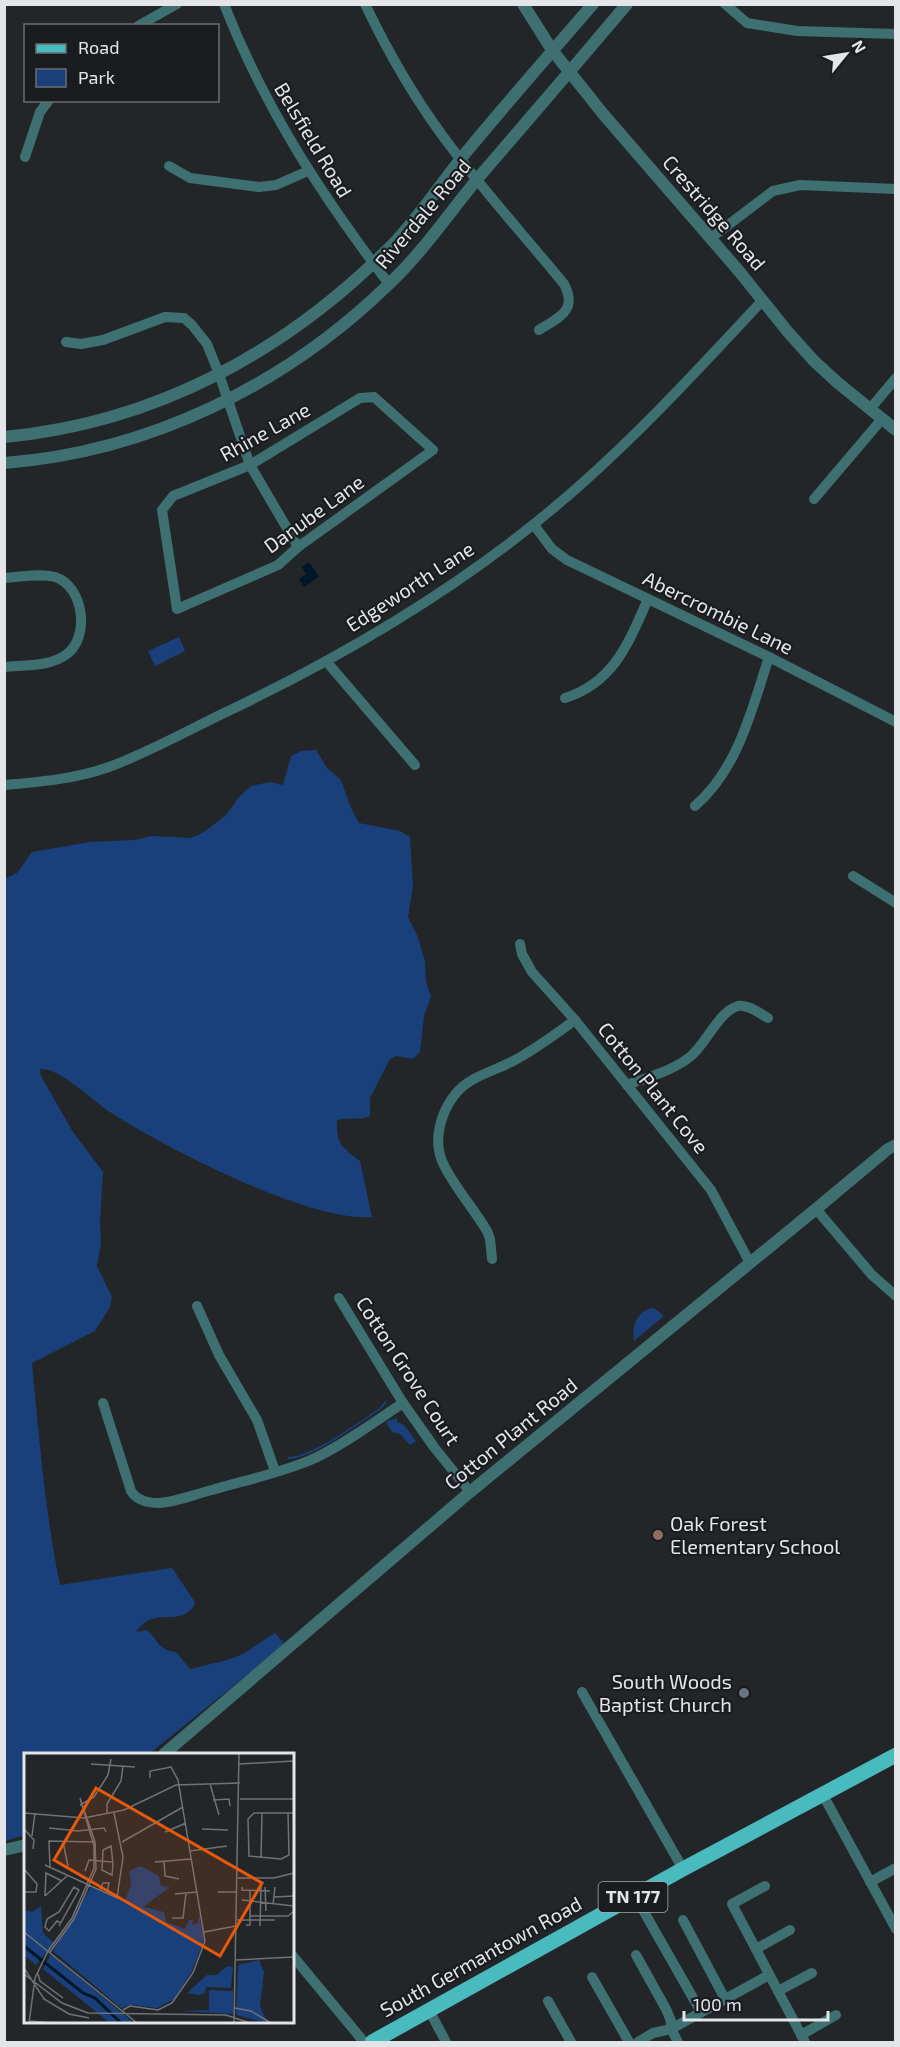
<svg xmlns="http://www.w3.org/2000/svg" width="900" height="2047" font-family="'Exo 2',sans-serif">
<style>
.green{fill:#19407b}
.water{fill:#011629}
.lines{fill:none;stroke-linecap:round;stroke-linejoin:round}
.minor{stroke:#3e7072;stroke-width:10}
.tertiary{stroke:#3e7072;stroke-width:12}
.primary{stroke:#49bbbf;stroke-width:15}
.education-dot{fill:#8d6e63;stroke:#1a1c20;stroke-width:2}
.worship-dot{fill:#6b7280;stroke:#1a1c20;stroke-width:2}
.labels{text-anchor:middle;stroke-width:4.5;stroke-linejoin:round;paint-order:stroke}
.shield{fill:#1a1c20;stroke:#a7a9ac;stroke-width:1.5}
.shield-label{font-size:18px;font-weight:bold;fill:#e3e5e8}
.street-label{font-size:20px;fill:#e3e5e8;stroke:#1a1c20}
.poi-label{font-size:20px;fill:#e3e5e8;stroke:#1a1c20;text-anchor:start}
.inset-river{fill:none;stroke:#011629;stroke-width:3}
.inset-road{fill:none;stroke:#707275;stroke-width:1.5}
.view{fill:#e8590c;fill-opacity:0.15;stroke:#e8590c;stroke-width:3}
.inset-edge{fill:none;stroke:#e3e5e8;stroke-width:3}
</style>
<rect width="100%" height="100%" fill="#232629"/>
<g class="green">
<path d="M 179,637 L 185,651 L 155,666 L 148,651 Z"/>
<path d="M 316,750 L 327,768 L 341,780 L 351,808 L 359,823 L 400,831 L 410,837 L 413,886 L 408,917 L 417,935 L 425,961 L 426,981 L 431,997 L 424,1016 L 420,1052 L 413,1059 L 396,1056 L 390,1059 L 370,1098 L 370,1116 C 359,1121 349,1117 337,1120 C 336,1144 342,1147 360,1161 L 372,1217 C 309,1222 168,1149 113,1114 C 95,1103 60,1067 40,1069 L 41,1076 L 73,1132 L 103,1172 L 100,1221 L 101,1244 L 97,1266 L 112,1297 L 110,1307 L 95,1331 L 32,1363 C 39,1437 45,1512 60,1585 L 172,1568 L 195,1602 L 194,1606 C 177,1629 155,1604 136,1632 L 147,1630 C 159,1641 158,1650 176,1652 L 190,1669 L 227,1660 L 243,1654 L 275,1633 L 285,1644 L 149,1754 L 26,1754 L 25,1835 L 5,1841 L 4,876 L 7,878 L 17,873 L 32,852 L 90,842 L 135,840 L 152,836 L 191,838 L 204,832 L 226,815 L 240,796 L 251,786 L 270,782 L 283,785 L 291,756 L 301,751 Z"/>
<path d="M 654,1308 L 664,1316 L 634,1341 C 631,1326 638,1309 654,1308 Z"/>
<path d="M 385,1401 L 387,1402 L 381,1409 C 359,1423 313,1459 288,1459 L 288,1457 C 314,1456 358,1422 380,1408 Z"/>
<path d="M 397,1418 L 397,1422 L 404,1425 L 416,1441 L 410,1445 L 400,1434 L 392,1432 L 386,1422 Z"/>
</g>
<path class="water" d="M 309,562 L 319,577 L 304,587 L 299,579 L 306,574 L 302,567 Z"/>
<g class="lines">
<g class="minor">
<path d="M 224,4 C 265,109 322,196 389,284"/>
<path d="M 365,4 C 387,50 412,94 442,135 C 480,187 524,235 564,284 C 578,311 559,317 539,330"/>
<path d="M 725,4 L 747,23 L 797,31 L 896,34"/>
<path d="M 138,26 L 177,4"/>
<path d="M 25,157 L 40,112 L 49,100"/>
<path d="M 169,166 L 190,178 L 259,187 L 276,185 L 308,171"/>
<path d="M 711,238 L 773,191 L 800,185 L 896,189"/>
<path d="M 66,342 L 81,344 L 103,340 L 165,317 L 184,318 L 192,325 L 207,344 L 219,374 L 250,465 L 298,547"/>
<path d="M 374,397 L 433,450 L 298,547 L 278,565 L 177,609 L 162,510 L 173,496 L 250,465 L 360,398 Z"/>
<path d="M 870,409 L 896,378"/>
<path d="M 814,499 L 882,419"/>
<path d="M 534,525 L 552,549 L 567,560 L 769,657 L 896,722"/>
<path d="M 4,578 C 20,577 40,573 55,577 C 84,586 90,637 67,654 C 50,667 24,665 4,667"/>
<path d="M 326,661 L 415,765"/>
<path d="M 565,698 C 614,683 629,642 648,599"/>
<path d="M 4,785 C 40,782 75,779 109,767 C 147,753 185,732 222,714 C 349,654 472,581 578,487 C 644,429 703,364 763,300"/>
<path d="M 695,806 C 738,769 752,709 769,657"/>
<path d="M 853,876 L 896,903"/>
<path d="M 520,944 L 522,954 L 532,972 L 575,1020 L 711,1190 L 750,1263"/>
<path d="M 627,1085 C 648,1077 673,1071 691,1056 C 706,1044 719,1011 738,1006 C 748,1004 759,1013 768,1018"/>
<path d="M 816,1209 L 872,1275 L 896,1296"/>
<path d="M 492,1259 L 490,1239 L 487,1231 C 473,1207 453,1186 442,1161 C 431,1133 446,1095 472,1080 C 486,1072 503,1067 517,1059 C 538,1047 556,1034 575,1020"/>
<path d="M 339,1298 L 403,1403 L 434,1447 L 470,1492"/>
<path d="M 197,1306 L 219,1355 L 257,1420 L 275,1471"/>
<path d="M 103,1403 L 131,1491 C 137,1501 148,1503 159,1503 C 177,1502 195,1494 212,1490 C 246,1480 281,1473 313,1459 C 345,1444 374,1422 403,1403"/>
<path d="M 582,1692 L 683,1869"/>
<path d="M 823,1795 L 896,1929"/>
<path d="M 870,1882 L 896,1868"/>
<path d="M 765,1886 L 732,1904 L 805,2042"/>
<path d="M 635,1896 L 701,2012"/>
<path d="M 683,1920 L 725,1999"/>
<path d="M 756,1949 L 790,1930"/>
<path d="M 292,1955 L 364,2042"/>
<path d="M 636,1955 L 666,2009 L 671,2021 L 671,2029 L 678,2042"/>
<path d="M 592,1977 L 629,2042"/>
<path d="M 778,1991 L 812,1973"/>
<path d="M 548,2001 L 571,2042"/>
<path d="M 429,2010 L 446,2042"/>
<path d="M 801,2035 L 836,2015"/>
<path d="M 638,2042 L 653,2033 L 671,2029 L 769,1975"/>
</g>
<g class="tertiary">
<path d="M 523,4 L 552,50 L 604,115 L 738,270 L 788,332 L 814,361 L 838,383 L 896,430"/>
<path d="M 4,437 C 155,423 286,352 392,245 C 418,218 439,186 463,156 C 505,105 549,55 593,4"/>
<path d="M 4,463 C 149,452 285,385 388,285 C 423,252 449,213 479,177 C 528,120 578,62 627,4"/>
<path d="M 164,1754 L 470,1492 L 816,1209 L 888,1149 L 896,1145"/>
<path d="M 4,1850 L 26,1845"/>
</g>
<path class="primary" d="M 372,2042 L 683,1869 L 896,1755"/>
</g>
<circle class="education-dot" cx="658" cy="1535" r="6"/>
<circle class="worship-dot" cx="744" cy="1693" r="6"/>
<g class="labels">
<rect class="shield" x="598.5" y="1882" width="69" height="30" rx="4.5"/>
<g class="shield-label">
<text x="633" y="1903">TN 177</text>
</g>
<g class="street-label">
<text transform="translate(313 140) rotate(59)" y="7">Belsfield Road</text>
<text transform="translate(714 213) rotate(49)" y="7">Crestridge Road</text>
<text transform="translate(423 214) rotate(-50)" y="7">Riverdale Road</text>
<text transform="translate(265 432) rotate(-29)" y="7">Rhine Lane</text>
<text transform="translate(314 514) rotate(-36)" y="7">Danube Lane</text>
<text transform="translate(410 587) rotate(-33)" y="7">Edgeworth Lane</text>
<text transform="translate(718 613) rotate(26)" y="7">Abercrombie Lane</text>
<text transform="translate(653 1088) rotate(51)" y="7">Cotton Plant Cove</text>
<text transform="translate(408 1371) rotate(57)" y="7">Cotton Grove Court</text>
<text transform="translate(511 1434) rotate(-39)" y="7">Cotton Plant Road</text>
<text transform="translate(481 1957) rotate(-29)" y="7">South Germantown Road</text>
</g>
<g class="poi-label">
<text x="670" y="1531">Oak Forest<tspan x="670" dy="23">Elementary School</tspan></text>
<text x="732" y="1689" text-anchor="end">South Woods<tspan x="732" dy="23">Baptist Church</tspan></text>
</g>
</g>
<g transform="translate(24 1753)">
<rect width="270" height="270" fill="#232629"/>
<path d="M 117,113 L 135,123 L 137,133 L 146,134 L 119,154 L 140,159 L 142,169 L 161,176 L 165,167 L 169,167 L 168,172 L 174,170 L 175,161 L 180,187 L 167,220 L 150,246 L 133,255 L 107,252 L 97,255 L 29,198 L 67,134 L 101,148 L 107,131 L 105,118 ZM 17,153 L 19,180 L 30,190 L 12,212 L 0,202 L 0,157 L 8,159 ZM 27,201 L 110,270 L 86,270 L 19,216 ZM 235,207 L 240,219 L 236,253 L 243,270 L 212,262 L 214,212 ZM 203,213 L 209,214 L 207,235 L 182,234 L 181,240 L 175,242 L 163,240 L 183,222 L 193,222 ZM 185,237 L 209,238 L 209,261 L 158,258 L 185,257 Z" fill="#19407b"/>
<path class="inset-river" d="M 0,193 L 59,240 L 71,245 L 97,270"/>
<path class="inset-road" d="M 67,11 L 111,14M 215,11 L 270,8M 186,31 L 195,62M 216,46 L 270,46M 189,47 L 205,46 L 206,53M 56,52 L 70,44 L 84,22 L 87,6M 0,60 L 60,65 L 100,57 L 152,32 L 216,30M 264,60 L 265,102M 83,61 L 83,51 L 97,28 L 99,13M 25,75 L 54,78 L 80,75 L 82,79M 0,76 L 10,87 L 9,96M 178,76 L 204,77M 141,79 L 162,70M 8,83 L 11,60M 39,89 L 44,113M 98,89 L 159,54M 87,93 L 89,111 L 88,122 L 78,117 L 79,97 ZM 166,98 L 203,93M 265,102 L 257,106 L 225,103 L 224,66 L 230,60 L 270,60M 237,105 L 238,60M 131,109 L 167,106M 140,109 L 141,123 L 155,126M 21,112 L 93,145 L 99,104 L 90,60M 26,114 L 25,88 L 71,89M 0,116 L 13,131 L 12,139 L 0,139M 61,118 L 65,107 L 88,109M 214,125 L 250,125 L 270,120M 218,134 L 218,137 L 246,138M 241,134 L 242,158M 76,137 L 79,130 L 85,130 L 83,140M 194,139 L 213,139M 151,141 L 173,139M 21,143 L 22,120 L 38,128M 21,143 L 44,122M 250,144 L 270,143M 218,147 L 270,153M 249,152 L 251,134M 227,163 L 264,163 L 270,158M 148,165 L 159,165 L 162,140M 213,167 L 251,167M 222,172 L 226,172 L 226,137M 35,173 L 55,137 L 50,134 L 35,159 L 23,166 L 21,174 L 25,178 L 33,168 L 37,170M 236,173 L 237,134M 0,179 L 113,270M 180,179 L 212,173M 24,198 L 48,165 L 70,115 L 70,93 L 56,45 L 71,89 L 72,116 L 50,166 L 26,199M 212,207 L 270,204M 0,215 L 20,246 L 45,261 L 65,265M 0,221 L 38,250 L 64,260 L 202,262 L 226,270M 14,221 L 16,228 L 39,245M 211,255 L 227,258 L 247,270M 99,257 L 106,253 L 134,257 L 148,250 L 169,220 L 181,188 L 154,27 L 147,14 L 126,18 L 126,25M 6,268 L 30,270M 5,270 L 11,225 L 24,198M 210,270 L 215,0"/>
<path class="view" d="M 72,35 L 238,130 L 196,203 L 30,107 Z"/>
<rect width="270" height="270" class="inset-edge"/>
</g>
<rect width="900" height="2047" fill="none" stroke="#e3e5e8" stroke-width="12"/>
<rect x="24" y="24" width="195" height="78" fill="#1a1c20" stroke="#6a6c70" stroke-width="1.5"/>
<rect x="36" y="44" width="30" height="9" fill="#49bbbf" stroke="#6a6c70" stroke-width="1.5"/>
<text x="78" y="54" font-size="18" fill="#e3e5e8">Road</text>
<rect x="36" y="69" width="30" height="18" fill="#19407b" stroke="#6a6c70" stroke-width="1.5"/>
<text x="78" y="84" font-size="18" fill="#e3e5e8">Park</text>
<g transform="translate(846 54) rotate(60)" stroke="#1a1c20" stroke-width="4.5" paint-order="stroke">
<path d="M0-4.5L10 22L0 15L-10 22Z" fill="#e3e5e8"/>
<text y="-9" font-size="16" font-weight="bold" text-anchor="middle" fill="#e3e5e8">N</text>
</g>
<path d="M684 2011v9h144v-9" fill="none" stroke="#e3e5e8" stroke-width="3"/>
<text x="693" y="2011" font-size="18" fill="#e3e5e8" stroke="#1a1c20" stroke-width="4.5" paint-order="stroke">100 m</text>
</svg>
